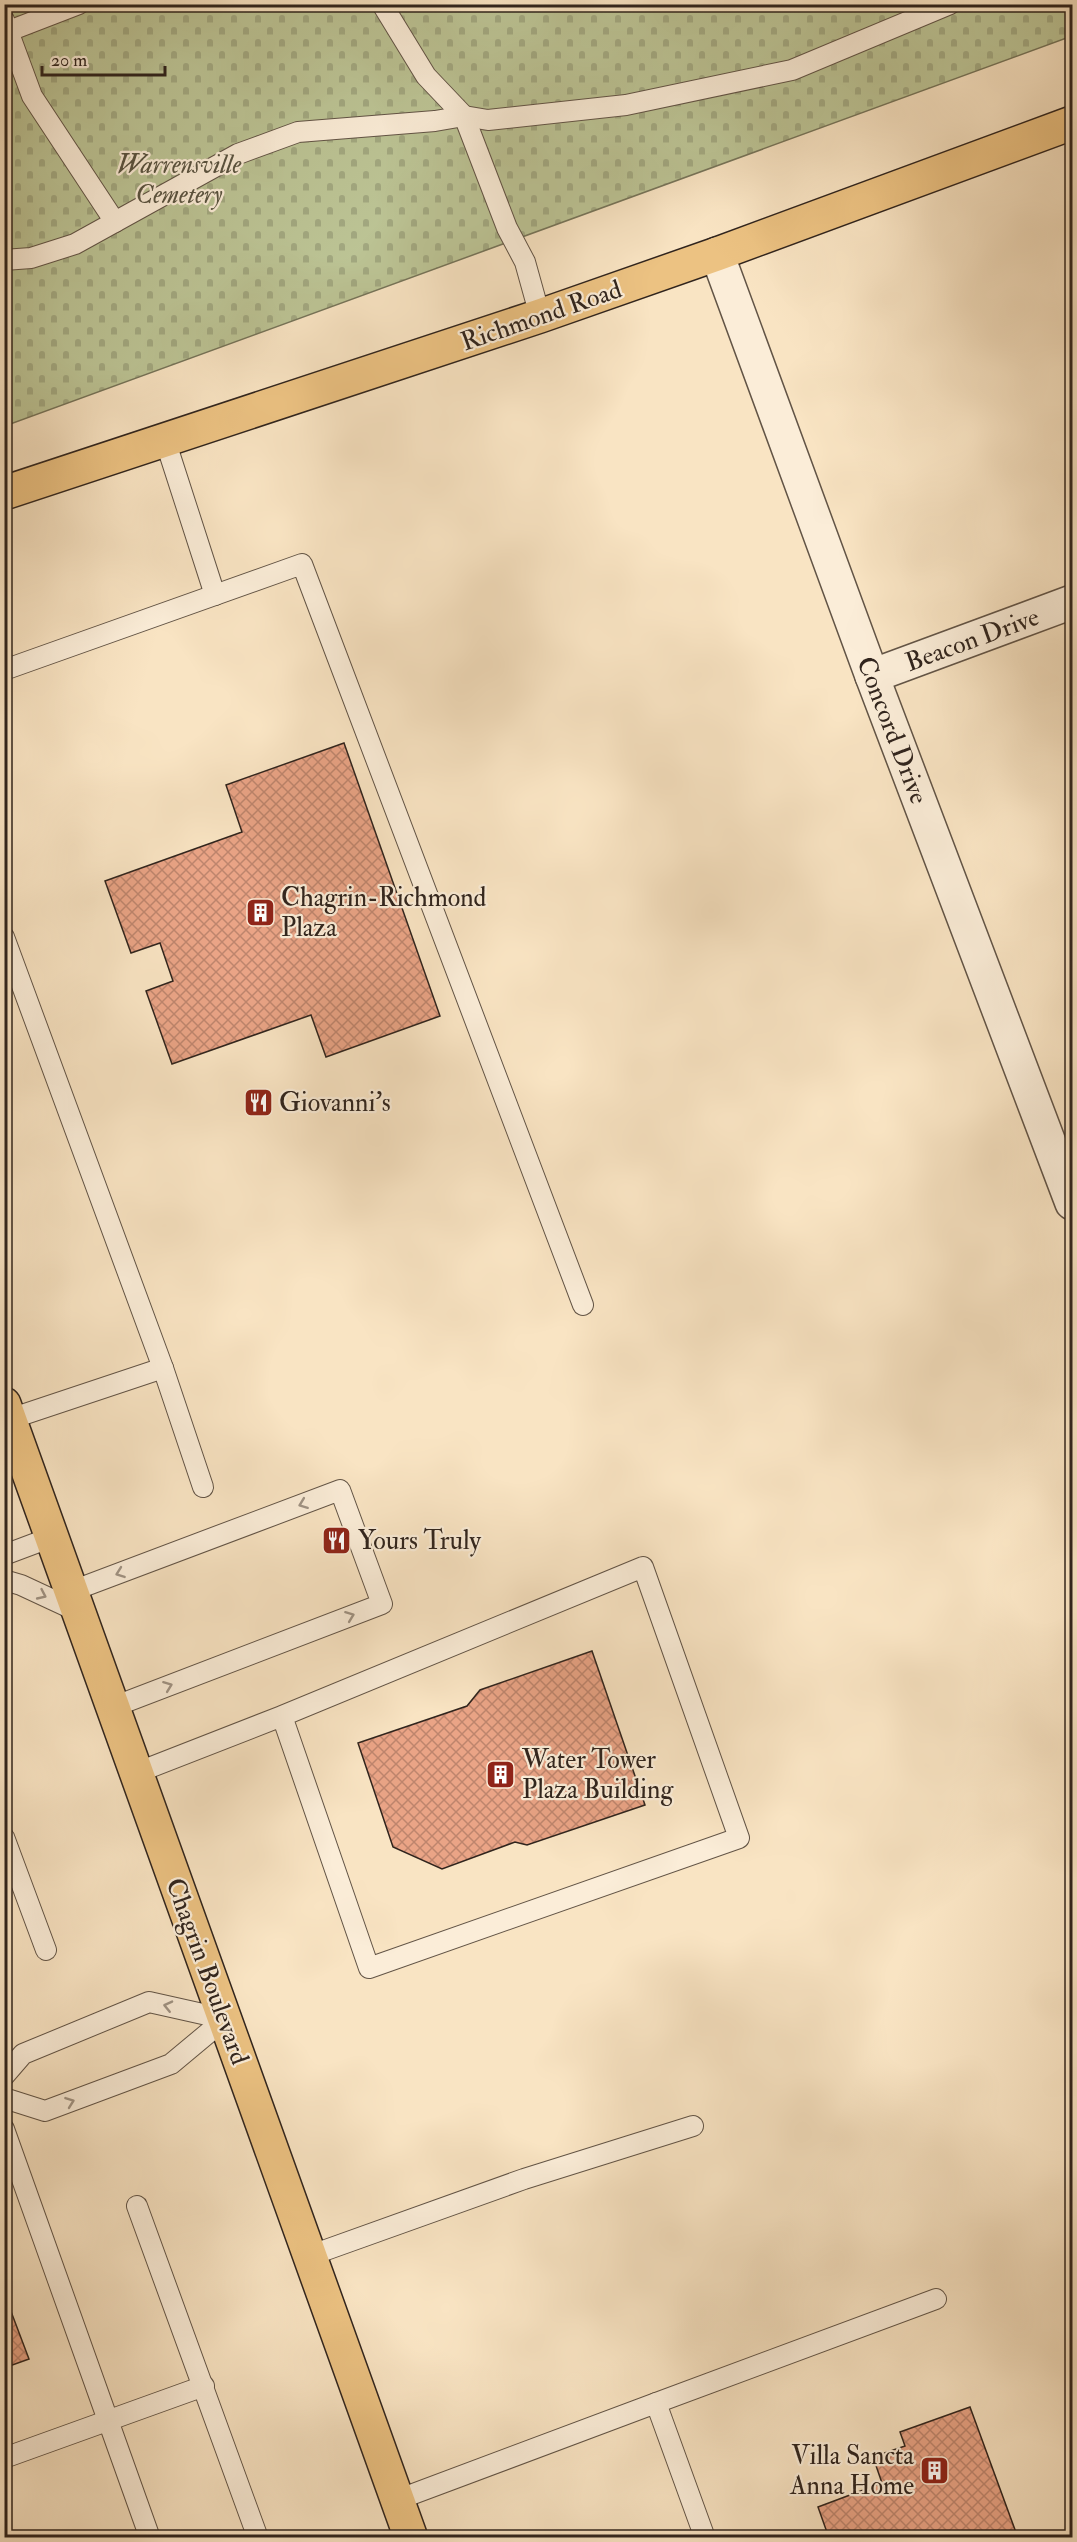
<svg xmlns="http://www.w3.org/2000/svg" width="1077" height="2542" font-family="'IM FELL Double Pica',serif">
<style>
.cemetery{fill:url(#cemetery-stones);stroke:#767459;stroke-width:1.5}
.building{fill:url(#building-cross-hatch);stroke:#30241d;stroke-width:1.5}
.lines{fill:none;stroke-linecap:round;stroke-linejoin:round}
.lane-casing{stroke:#625446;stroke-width:22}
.street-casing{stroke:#625446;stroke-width:36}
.primary-casing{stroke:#30241d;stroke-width:36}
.lane{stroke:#fbedd8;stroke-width:20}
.street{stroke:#fbedd8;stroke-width:33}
.primary{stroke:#ecc282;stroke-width:33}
.oneway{stroke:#a09384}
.labels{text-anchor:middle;stroke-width:4.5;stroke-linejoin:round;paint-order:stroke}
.park-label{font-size:26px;font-style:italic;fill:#5a5441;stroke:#fbedd8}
.street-label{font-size:26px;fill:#30241d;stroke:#fbedd8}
.poi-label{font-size:26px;fill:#30241d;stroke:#fbedd8;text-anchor:start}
</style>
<defs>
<pattern id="cemetery-stones" width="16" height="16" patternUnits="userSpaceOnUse" patternTransform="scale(1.5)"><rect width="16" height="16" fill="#bcc495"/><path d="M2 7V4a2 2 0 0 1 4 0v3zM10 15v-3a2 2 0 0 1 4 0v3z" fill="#a2a880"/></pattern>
<pattern id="building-cross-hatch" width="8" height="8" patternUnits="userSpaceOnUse" patternTransform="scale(1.5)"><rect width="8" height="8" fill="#eaa486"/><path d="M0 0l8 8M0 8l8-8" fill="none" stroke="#be856d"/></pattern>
</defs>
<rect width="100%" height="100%" fill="#f9e4c3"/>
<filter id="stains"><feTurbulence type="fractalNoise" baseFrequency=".00333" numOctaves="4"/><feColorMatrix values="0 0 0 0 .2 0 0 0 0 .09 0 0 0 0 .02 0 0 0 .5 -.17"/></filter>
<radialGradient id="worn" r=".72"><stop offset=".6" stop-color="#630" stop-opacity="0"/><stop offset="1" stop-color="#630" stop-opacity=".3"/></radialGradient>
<path class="cemetery" d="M 5,5 L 1072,5 L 1072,36 L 5,426 Z"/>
<g class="building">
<path d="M 344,743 L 440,1016 L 326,1057 L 311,1015 L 172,1064 L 146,991 L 173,981 L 160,943 L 131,953 L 105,881 L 242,832 L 226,785 Z"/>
<path d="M 592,1651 L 645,1805 L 527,1845 L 515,1842 L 442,1869 L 393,1847 L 358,1743 L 467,1706 L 480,1690 Z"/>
<path d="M 4,2293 L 29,2359 L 4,2368 Z"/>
<path d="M 970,2407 L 1018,2538 L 829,2538 L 818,2507 L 882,2483 L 873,2457 L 905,2446 L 900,2432 Z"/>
</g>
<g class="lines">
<defs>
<g id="lane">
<path d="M 382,4 L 426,76 L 464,116 L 507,228 L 525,262 L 540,316"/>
<path d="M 4,20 L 32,96 L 115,222"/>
<path d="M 9,31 L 79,4"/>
<path d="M 4,260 L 31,258 L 75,244 L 238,154 L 298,132 L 435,121 L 464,116 L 488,120 L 626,105 L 792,70 L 950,4"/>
<path d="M 165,440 L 215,595"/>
<path d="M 4,670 L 302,564 L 583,1305"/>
<path d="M 4,937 L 163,1368 L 10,1419"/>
<path d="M 163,1368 L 203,1487"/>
<path d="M 4,1555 L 52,1537"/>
<path d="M 4,1580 L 21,1585 L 79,1612"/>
<path d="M 72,1591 L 340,1490 L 382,1604 L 113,1707"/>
<path d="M 136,1773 L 282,1716 L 369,1968 L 739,1838 L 643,1567 L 282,1716"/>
<path d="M 4,1837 L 46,1950"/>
<path d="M 4,2076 L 23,2054 L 149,2002 L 225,2019"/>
<path d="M 4,2098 L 45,2111 L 171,2064 L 225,2019"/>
<path d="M 4,2129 L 150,2538"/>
<path d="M 137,2206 L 258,2538"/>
<path d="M 309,2256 L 524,2179 L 693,2126"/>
<path d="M 656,2403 L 936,2299"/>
<path d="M 4,2458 L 204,2386"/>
<path d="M 397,2500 L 656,2403 L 705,2538"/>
</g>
<g id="street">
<path d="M 717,254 L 872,676 L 1072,1203"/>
<path d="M 872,676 L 1072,602"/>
</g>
<g id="primary">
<path d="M 4,493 L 540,316 L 717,254 L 1072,123"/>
<path d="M 4,1404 L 411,2538"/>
</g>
</defs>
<use href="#lane" class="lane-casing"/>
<use href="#street" class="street-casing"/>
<use href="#primary" class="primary-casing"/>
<use href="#lane" class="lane"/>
<use href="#street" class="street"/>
<use href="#primary" class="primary"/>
</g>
<defs><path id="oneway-chevron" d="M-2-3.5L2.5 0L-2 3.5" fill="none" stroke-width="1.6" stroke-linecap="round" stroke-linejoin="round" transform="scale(1.5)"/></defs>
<g class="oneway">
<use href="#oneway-chevron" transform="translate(303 1504) rotate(159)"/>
<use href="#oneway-chevron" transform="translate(120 1573) rotate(160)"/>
<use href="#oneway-chevron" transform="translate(42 1595) rotate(25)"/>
<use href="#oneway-chevron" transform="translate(350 1616) rotate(-21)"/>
<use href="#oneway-chevron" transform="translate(168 1686) rotate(-21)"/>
<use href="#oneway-chevron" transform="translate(168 2006) rotate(-167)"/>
<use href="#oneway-chevron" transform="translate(70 2102) rotate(-20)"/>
</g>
<defs>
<symbol id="building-square" viewBox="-11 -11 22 22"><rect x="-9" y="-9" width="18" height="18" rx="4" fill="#8f2418" stroke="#fbedd8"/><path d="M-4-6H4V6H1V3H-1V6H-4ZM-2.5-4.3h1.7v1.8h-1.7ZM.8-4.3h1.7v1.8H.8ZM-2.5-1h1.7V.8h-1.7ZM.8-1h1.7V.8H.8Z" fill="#fff"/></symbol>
<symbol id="restaurant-square" viewBox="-11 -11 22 22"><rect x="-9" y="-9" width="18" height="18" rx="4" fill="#8f2418" stroke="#fbedd8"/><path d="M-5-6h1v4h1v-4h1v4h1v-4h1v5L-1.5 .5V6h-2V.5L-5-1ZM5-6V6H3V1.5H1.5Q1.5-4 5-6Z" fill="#fff"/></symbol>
</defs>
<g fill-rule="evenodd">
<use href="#building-square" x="244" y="896" width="33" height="33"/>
<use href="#restaurant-square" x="242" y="1086" width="33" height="33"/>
<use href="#restaurant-square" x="320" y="1524" width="33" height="33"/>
<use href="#building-square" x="484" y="1758" width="33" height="33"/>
<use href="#building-square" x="918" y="2454" width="33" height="33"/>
</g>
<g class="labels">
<g class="park-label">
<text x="179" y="173">Warrensville<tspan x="179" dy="30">Cemetery</tspan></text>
</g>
<g class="street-label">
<text transform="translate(541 315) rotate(-19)" y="9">Richmond Road</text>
<text transform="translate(972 639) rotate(-20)" y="9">Beacon Drive</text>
<text transform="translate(893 730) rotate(69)" y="9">Concord Drive</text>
<text transform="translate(208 1971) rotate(70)" y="9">Chagrin Boulevard</text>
</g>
<g class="poi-label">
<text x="281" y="906">Chagrin-Richmond<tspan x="281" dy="30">Plaza</tspan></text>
<text x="279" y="1111">Giovanni's</text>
<text x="358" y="1549">Yours Truly</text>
<text x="522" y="1768">Water Tower<tspan x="522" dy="30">Plaza Building</tspan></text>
<text x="914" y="2464" text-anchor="end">Villa Sancta<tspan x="914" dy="30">Anna Home</tspan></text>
</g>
</g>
<rect width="1077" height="2542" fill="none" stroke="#f9e4c3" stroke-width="24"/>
<rect x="6" y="6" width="1065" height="2530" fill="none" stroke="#30241d" stroke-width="3"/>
<rect x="12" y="12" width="1053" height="2518" fill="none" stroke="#30241d" stroke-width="1.5"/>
<path d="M42 66v9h123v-9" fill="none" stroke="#30241d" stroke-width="3"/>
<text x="51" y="66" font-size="18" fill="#30241d" stroke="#fbedd8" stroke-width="4.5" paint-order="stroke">20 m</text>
<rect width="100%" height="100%" filter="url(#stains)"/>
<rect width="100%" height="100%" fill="url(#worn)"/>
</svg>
